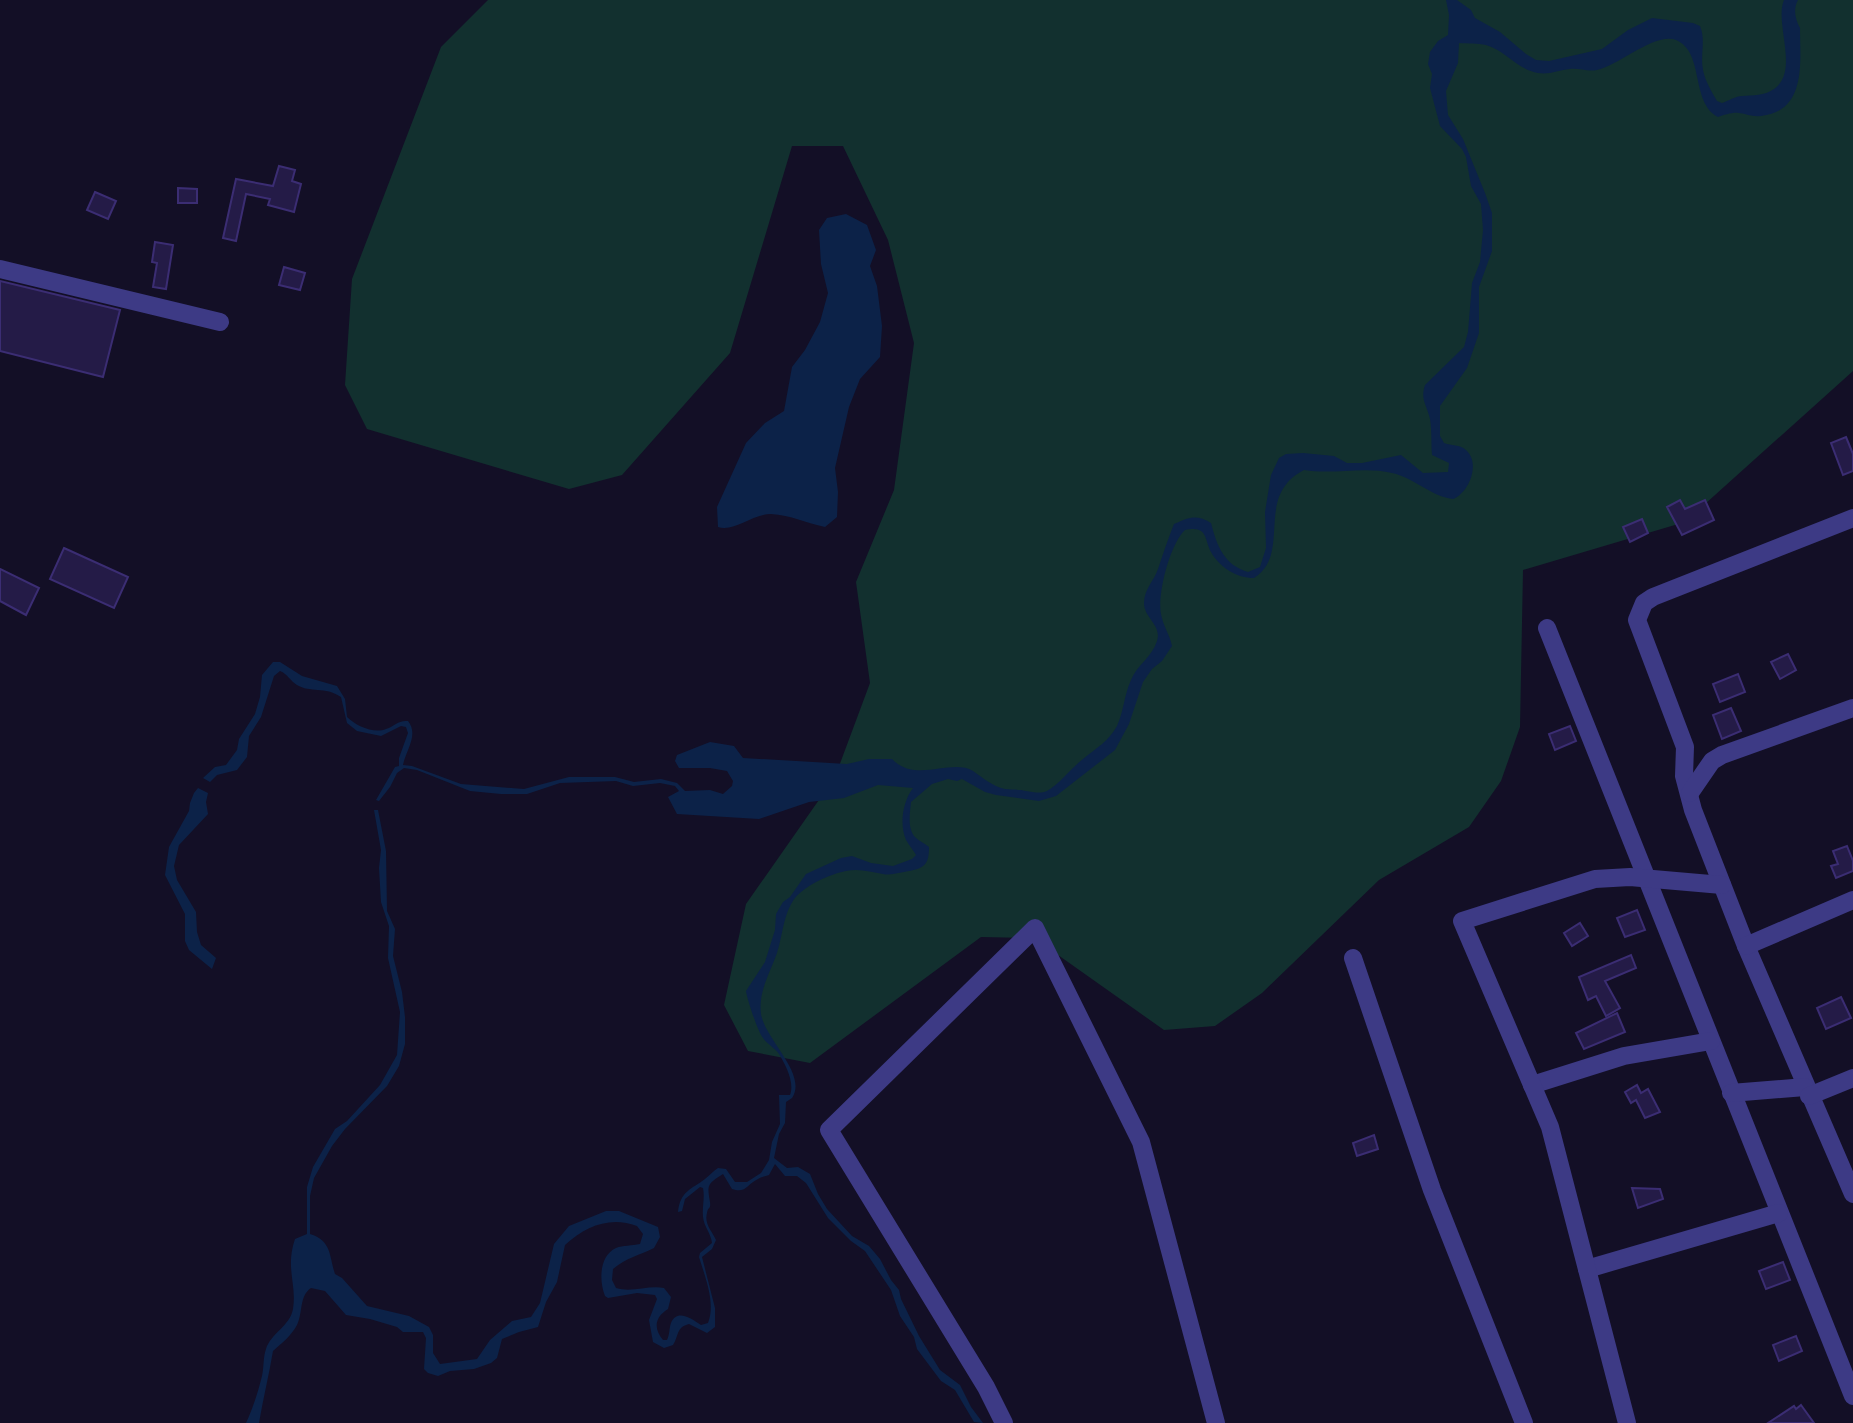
<svg xmlns="http://www.w3.org/2000/svg" width="1853" height="1423" font-family="'DM Sans',sans-serif">
<style>
.green{fill:#12302f}
.water{fill:#0c2248}
.building{fill:#241b47;stroke:#3b2d73;stroke-width:2}
.lines{fill:none;stroke-linecap:round;stroke-linejoin:round}
.minor{stroke:#3d3a85;stroke-width:18}
</style>
<rect width="100%" height="100%" fill="#130f26"/>
<path class="green" d="M 488,0 L 1853,0 L 1853,371 L 1685,522 L 1523,570 L 1520,727 L 1501,781 L 1469,827 L 1379,880 L 1262,993 L 1215,1026 L 1164,1030 L 1034,938 L 981,937 L 810,1063 L 748,1051 L 724,1005 L 746,904 L 835,777 L 870,683 L 856,582 L 894,490 L 914,343 L 888,240 L 843,146 L 792,146 L 730,353 L 622,475 L 569,489 L 367,429 L 345,385 L 352,279 L 441,47 Z"/>
<g class="water">
<path d="M 1446,0 L 1457,0 L 1471,10 L 1475,18 L 1500,32 L 1526,54 L 1536,60 L 1549,61 L 1602,49 L 1628,30 L 1652,18 L 1693,23 L 1700,26 C 1706,40 1700,55 1703,70 C 1705,81 1712,92 1717,101 L 1722,103 C 1728,101 1736,96 1742,96 C 1753,95 1764,96 1774,89 C 1800,71 1774,23 1784,0 L 1798,0 C 1793,9 1795,19 1800,28 C 1800,62 1807,111 1761,116 C 1752,117 1747,114 1739,113 C 1733,112 1724,115 1718,117 C 1690,102 1705,52 1676,40 C 1655,32 1618,66 1597,70 C 1588,72 1579,68 1570,69 C 1559,70 1549,75 1538,73 C 1518,70 1505,50 1486,45 C 1478,43 1468,44 1459,43 L 1458,63 L 1446,91 L 1448,115 L 1463,139 L 1485,193 L 1492,213 L 1492,251 L 1479,287 L 1479,333 L 1467,368 L 1440,406 L 1440,436 L 1444,443 C 1452,446 1459,444 1466,450 C 1481,463 1469,493 1453,499 C 1430,496 1415,478 1392,473 C 1364,466 1333,475 1304,470 C 1253,496 1293,553 1254,578 C 1237,578 1220,568 1211,552 C 1204,539 1208,525 1185,530 C 1170,544 1157,594 1161,614 C 1163,626 1170,635 1172,646 L 1162,661 L 1152,669 L 1143,682 L 1129,724 L 1115,750 L 1056,796 L 1039,801 L 996,795 L 985,792 L 962,779 L 957,781 L 948,779 L 932,784 L 911,802 C 910,813 907,828 915,837 C 919,841 924,843 929,847 C 929,864 925,868 909,871 C 901,872 891,876 883,874 C 871,872 859,868 846,871 C 830,874 806,885 795,898 C 783,914 783,935 777,953 C 770,973 758,992 761,1014 C 765,1040 808,1074 792,1098 L 786,1102 L 785,1123 L 779,1134 L 774,1158 L 787,1168 L 798,1167 L 810,1174 L 818,1194 L 827,1209 L 852,1236 L 869,1246 L 880,1259 L 891,1280 L 899,1290 L 901,1299 L 919,1336 L 940,1370 L 960,1385 L 971,1407 L 983,1423 L 974,1422 L 955,1390 L 941,1381 L 917,1349 L 914,1337 L 900,1316 L 891,1290 L 865,1251 L 851,1241 L 828,1218 L 806,1183 L 797,1176 L 785,1176 L 775,1164 L 769,1175 C 766,1176 761,1177 758,1179 C 747,1184 746,1194 732,1189 L 723,1174 C 707,1184 707,1185 710,1202 C 711,1210 708,1206 707,1213 C 704,1224 712,1231 716,1240 L 712,1249 L 702,1257 L 715,1308 L 715,1327 L 707,1333 L 689,1324 C 676,1327 679,1336 673,1345 L 664,1348 L 653,1342 L 649,1320 L 657,1299 L 655,1295 L 637,1293 L 608,1298 L 605,1296 C 599,1281 599,1256 616,1248 C 623,1245 632,1246 640,1244 L 643,1234 L 637,1226 C 610,1216 586,1226 565,1245 L 557,1282 L 546,1302 L 538,1327 L 519,1332 L 502,1339 L 497,1358 L 491,1363 L 474,1369 L 450,1371 L 438,1376 L 428,1373 L 424,1369 L 426,1338 L 423,1332 L 403,1332 L 397,1327 L 370,1319 L 346,1315 L 325,1291 L 311,1288 C 299,1296 303,1313 297,1325 C 291,1336 282,1343 273,1351 C 269,1375 263,1399 259,1423 L 246,1423 C 253,1408 258,1392 262,1376 C 264,1368 263,1357 266,1349 C 271,1333 290,1326 293,1309 C 297,1284 285,1268 295,1239 L 307,1234 L 307,1187 L 313,1167 L 335,1129 L 347,1121 L 380,1085 L 397,1055 L 400,1012 L 388,958 L 389,926 L 381,902 L 379,868 L 381,850 L 374,810 L 378,810 L 386,851 L 387,911 L 395,929 L 393,956 L 402,992 L 405,1017 L 405,1044 L 399,1066 L 387,1086 L 345,1129 L 332,1146 L 314,1178 L 310,1196 L 310,1234 C 332,1241 329,1256 335,1274 L 342,1278 L 367,1306 L 409,1316 L 429,1327 L 433,1335 L 433,1353 L 440,1364 L 477,1359 L 490,1340 L 512,1321 L 531,1317 L 540,1303 L 554,1244 L 569,1226 L 606,1211 L 619,1211 L 658,1227 L 660,1237 L 654,1248 C 640,1255 626,1258 613,1269 L 612,1280 L 616,1288 C 632,1293 648,1285 664,1288 L 671,1297 L 668,1309 C 655,1317 653,1328 663,1340 L 667,1340 C 670,1334 669,1328 671,1323 C 677,1308 692,1319 701,1325 L 708,1323 C 716,1303 705,1277 699,1257 L 700,1253 L 712,1243 C 711,1233 704,1227 703,1217 C 702,1207 705,1198 703,1188 L 700,1187 L 685,1199 L 682,1211 L 678,1212 C 680,1191 692,1189 705,1179 C 710,1175 713,1171 718,1168 L 726,1169 L 735,1182 L 747,1182 L 761,1173 L 769,1160 L 772,1142 L 780,1124 L 779,1095 L 790,1095 C 795,1082 785,1064 779,1054 C 775,1048 767,1044 763,1038 C 758,1032 747,999 746,991 L 765,962 L 775,930 L 776,914 L 783,902 L 790,897 L 806,874 L 841,858 L 852,856 L 871,863 L 893,866 L 912,859 L 916,855 C 913,850 909,845 906,840 C 899,824 903,801 913,788 L 878,785 L 844,798 L 809,802 L 759,819 L 677,814 L 668,797 L 679,791 L 675,786 L 660,783 L 633,786 L 616,781 L 560,783 L 527,794 L 501,794 L 470,791 L 417,770 L 404,768 L 397,773 L 390,787 L 379,801 L 376,800 L 395,767 L 399,766 L 399,758 L 408,733 L 406,727 L 401,726 L 381,736 L 357,731 L 347,723 L 341,697 C 325,686 310,693 297,685 C 290,681 288,674 280,671 L 274,676 L 261,717 L 249,736 L 247,757 L 237,770 L 217,775 L 210,782 L 203,778 L 215,767 L 226,765 L 237,750 L 239,739 L 255,714 L 260,697 L 262,675 L 273,662 L 280,662 L 302,676 L 337,686 L 345,699 L 347,717 C 356,726 374,734 386,729 C 395,726 398,720 408,721 C 419,735 406,750 403,765 L 412,766 L 461,784 L 524,789 L 569,777 L 615,777 L 634,782 L 661,779 L 677,783 L 685,791 L 710,790 L 723,794 L 732,786 L 733,781 L 727,771 L 710,768 L 679,768 L 675,761 L 677,755 L 710,742 L 734,746 L 743,758 L 847,764 L 869,759 L 892,759 C 916,784 951,758 973,771 C 983,778 992,786 1005,789 C 1012,790 1019,789 1026,791 C 1033,792 1040,794 1047,791 C 1060,784 1071,768 1083,759 C 1095,749 1109,741 1117,726 C 1124,711 1124,695 1131,680 C 1137,665 1152,657 1157,641 C 1162,625 1144,618 1144,603 C 1144,589 1154,581 1158,569 C 1163,554 1168,539 1174,524 C 1189,517 1197,514 1211,523 C 1217,546 1224,565 1248,572 L 1260,567 L 1266,548 L 1265,512 L 1271,475 L 1279,458 L 1286,454 L 1303,453 L 1334,456 L 1347,463 L 1362,463 L 1401,455 L 1423,473 L 1448,472 L 1449,463 L 1432,455 C 1431,444 1432,431 1430,419 C 1427,405 1420,400 1425,385 L 1464,347 L 1468,332 L 1472,283 L 1480,262 L 1483,230 L 1481,204 L 1471,186 L 1466,157 L 1462,149 L 1440,126 L 1430,88 L 1432,74 L 1428,64 L 1430,52 L 1438,41 L 1448,35 L 1449,15 Z"/>
<path d="M 846,214 L 867,225 L 876,250 L 870,266 L 877,286 L 882,326 L 880,357 L 860,379 L 849,407 L 835,468 L 838,492 L 837,517 L 825,527 C 806,523 791,515 771,514 C 752,514 735,532 718,527 L 717,507 L 746,443 L 765,423 L 784,411 L 792,367 L 805,350 L 820,322 L 828,293 L 821,264 L 819,230 L 827,218 Z"/>
<path d="M 198,788 L 208,793 L 206,802 L 208,814 L 179,845 L 174,866 L 177,880 L 196,912 L 197,932 L 201,945 L 216,958 L 212,969 L 189,950 L 185,941 L 185,914 L 165,875 L 169,847 L 189,811 L 190,803 L 194,793 Z"/>
</g>
<g class="building">
<path d="M 279,166 L 295,170 L 292,181 L 301,184 L 294,212 L 268,205 L 270,199 L 246,194 L 236,241 L 223,238 L 236,179 L 273,186 Z"/>
<path d="M 178,188 L 197,189 L 197,203 L 178,203 Z"/>
<path d="M 95,192 L 116,201 L 108,219 L 87,210 Z"/>
<path d="M 155,242 L 173,245 L 166,289 L 153,287 L 157,263 L 152,262 Z"/>
<path d="M 284,267 L 305,273 L 300,290 L 279,285 Z"/>
<path d="M 0,281 L 120,310 L 103,377 L 0,351 Z"/>
<path d="M 1846,437 L 1853,454 L 1853,471 L 1843,475 L 1831,443 Z"/>
<path d="M 1680,500 L 1685,509 L 1705,500 L 1714,520 L 1682,535 L 1667,507 Z"/>
<path d="M 1642,519 L 1648,533 L 1630,542 L 1623,527 Z"/>
<path d="M 64,548 L 128,577 L 114,608 L 50,579 Z"/>
<path d="M 0,569 L 39,588 L 26,615 L 0,601 Z"/>
<path d="M 1788,654 L 1796,670 L 1780,679 L 1771,662 Z"/>
<path d="M 1738,674 L 1745,692 L 1720,702 L 1713,684 Z"/>
<path d="M 1731,708 L 1741,731 L 1722,739 L 1713,715 Z"/>
<path d="M 1570,726 L 1576,741 L 1555,750 L 1549,734 Z"/>
<path d="M 1847,846 L 1853,861 L 1853,871 L 1836,878 L 1831,866 L 1838,864 L 1833,851 Z"/>
<path d="M 1637,910 L 1645,930 L 1625,937 L 1617,918 Z"/>
<path d="M 1580,923 L 1588,936 L 1572,946 L 1564,933 Z"/>
<path d="M 1631,955 L 1636,968 L 1605,981 L 1620,1008 L 1606,1016 L 1596,996 L 1588,1000 L 1579,977 Z"/>
<path d="M 1841,997 L 1851,1018 L 1826,1029 L 1817,1008 Z"/>
<path d="M 1617,1013 L 1625,1032 L 1584,1049 L 1576,1033 Z"/>
<path d="M 1637,1085 L 1641,1093 L 1648,1089 L 1660,1112 L 1645,1118 L 1636,1100 L 1631,1103 L 1625,1092 Z"/>
<path d="M 1374,1135 L 1378,1149 L 1357,1156 L 1353,1143 Z"/>
<path d="M 1632,1188 L 1660,1189 L 1663,1199 L 1638,1208 Z"/>
<path d="M 1783,1262 L 1790,1280 L 1766,1289 L 1759,1271 Z"/>
<path d="M 1796,1336 L 1802,1351 L 1779,1361 L 1773,1345 Z"/>
<path d="M 1801,1405 L 1814,1423 L 1768,1423 L 1794,1406 L 1796,1409 Z"/>
</g>
<g class="lines">
<g class="minor">
<path d="M 0,269 L 220,322"/>
<path d="M 1853,518 L 1653,597 L 1644,603 L 1637,620 L 1685,747 L 1684,776 L 1693,810 L 1746,946 L 1853,1194"/>
<path d="M 1547,628 L 1853,1396"/>
<path d="M 1690,793 L 1712,761 L 1722,755 L 1853,708"/>
<path d="M 1746,946 L 1853,900"/>
<path d="M 1353,958 L 1432,1190 L 1524,1423"/>
<path d="M 1532,1085 L 1624,1056 L 1711,1041"/>
<path d="M 1731,1093 L 1805,1087"/>
<path d="M 1809,1096 L 1853,1078"/>
<path d="M 1587,1269 L 1779,1213"/>
<path d="M 1004,1423 L 986,1387 L 829,1130 L 1035,928 L 1141,1142 L 1216,1423"/>
<path d="M 1627,1423 L 1550,1127 L 1462,921 L 1595,879 L 1630,877 L 1722,885"/>
</g>
</g>
</svg>
